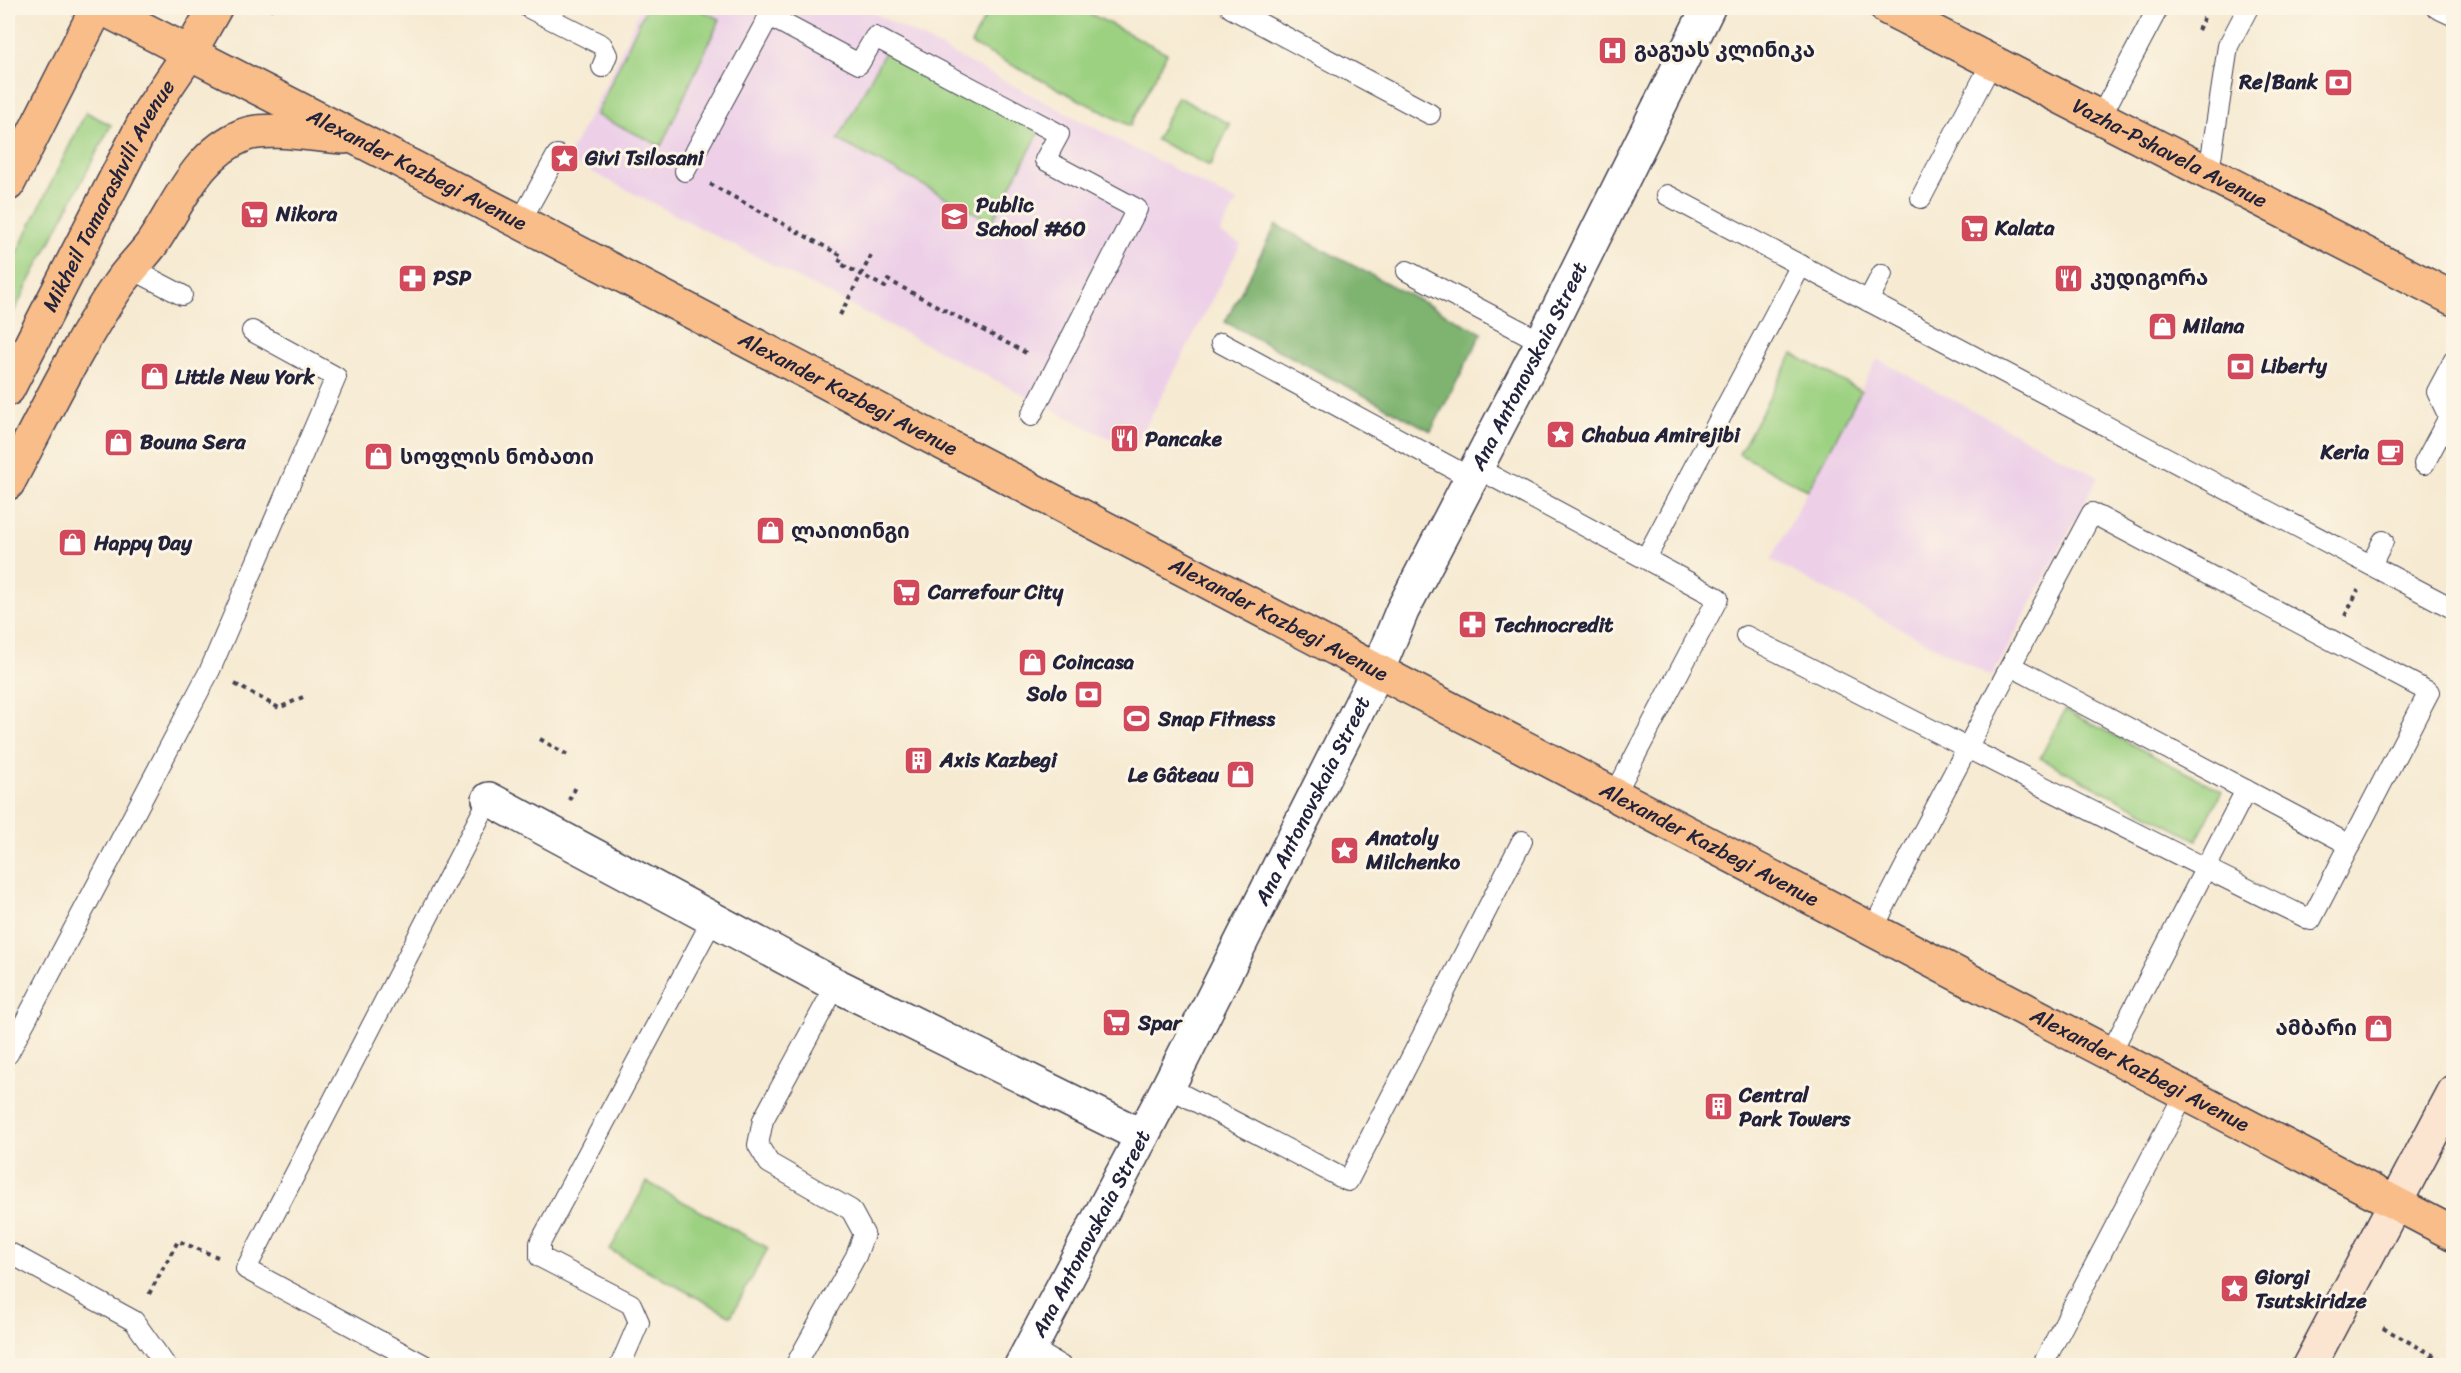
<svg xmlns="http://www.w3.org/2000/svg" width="2461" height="1373" font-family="Sriracha,'Noto Sans Georgian',sans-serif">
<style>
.built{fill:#edd0e8}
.green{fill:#9dd182;stroke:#607a5e;stroke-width:1.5}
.forest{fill:#7eb370;stroke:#506a56;stroke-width:1.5}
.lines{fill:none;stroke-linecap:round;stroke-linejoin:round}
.service-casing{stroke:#424052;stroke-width:22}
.minor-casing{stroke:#424052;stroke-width:36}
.secondary-casing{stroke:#424052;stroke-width:36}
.primary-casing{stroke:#424052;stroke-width:36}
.path{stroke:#424052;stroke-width:4;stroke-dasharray:4.5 4.5;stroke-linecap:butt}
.service{stroke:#fff;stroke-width:20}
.minor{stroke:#fff;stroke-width:33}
.secondary{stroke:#fce5d0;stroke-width:33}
.primary{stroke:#f8bd89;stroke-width:33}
.labels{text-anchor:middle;stroke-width:6;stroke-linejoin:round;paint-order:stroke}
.poi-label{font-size:21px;font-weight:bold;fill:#22223b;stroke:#fcf5e5;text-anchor:start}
.street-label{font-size:21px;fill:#22223b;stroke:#fcf5e5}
</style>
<rect width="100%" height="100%" fill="#fcf5e5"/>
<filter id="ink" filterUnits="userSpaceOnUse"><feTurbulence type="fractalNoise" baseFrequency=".0167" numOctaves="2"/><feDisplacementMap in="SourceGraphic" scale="12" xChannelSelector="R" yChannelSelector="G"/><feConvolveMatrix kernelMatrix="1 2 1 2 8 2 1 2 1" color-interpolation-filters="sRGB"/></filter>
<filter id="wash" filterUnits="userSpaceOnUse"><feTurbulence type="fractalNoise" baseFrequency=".008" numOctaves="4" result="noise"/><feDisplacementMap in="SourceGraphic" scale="24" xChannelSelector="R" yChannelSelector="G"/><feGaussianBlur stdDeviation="1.35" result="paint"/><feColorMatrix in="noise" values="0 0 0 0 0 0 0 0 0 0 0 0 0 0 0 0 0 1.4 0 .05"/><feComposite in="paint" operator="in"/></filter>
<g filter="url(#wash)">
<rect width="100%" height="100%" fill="#f6ead2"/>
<g class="built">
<path d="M 640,8 L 865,8 L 1237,202 L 1220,233 L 1241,244 L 1133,451 L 567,159 L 612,72 Z"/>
<path d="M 1877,359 L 2098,477 L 1992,677 L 1771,560 Z"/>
</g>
<g class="green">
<path d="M 646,8 L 696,8 L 720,19 L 661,146 L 596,115 Z"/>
<path d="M 990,8 L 1079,8 L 1167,53 L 1130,126 L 971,44 Z"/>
<path d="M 887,48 L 1041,129 L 992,222 L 838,140 Z"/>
<path d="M 1178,97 L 1230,124 L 1210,166 L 1156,140 Z"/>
<path d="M 86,112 L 111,125 L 8,323 L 8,271 Z"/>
<path d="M 1793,354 L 1861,391 L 1808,490 L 1739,454 Z"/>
<path d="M 2065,710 L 2222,791 L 2197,840 L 2040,758 Z"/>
<path d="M 647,1182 L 768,1248 L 731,1316 L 610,1250 Z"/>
</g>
<path class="forest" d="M 1276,225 L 1482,333 L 1431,431 L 1225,322 Z"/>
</g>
<g filter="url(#ink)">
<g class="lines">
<defs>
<g id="service">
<path d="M 529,8 L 602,45 L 607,55 L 602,67"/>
<path d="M 1231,8 L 1430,114"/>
<path d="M 2437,8 L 2454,16"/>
<path d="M 2101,116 L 2158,8"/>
<path d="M 685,171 L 769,16 L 859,64 L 875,37 L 1059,134 L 1045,160 L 1137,209 L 1031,416"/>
<path d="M 2209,172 L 2228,46 L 2248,8"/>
<path d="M 1667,195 L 2454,609"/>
<path d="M 1921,198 L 1992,62"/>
<path d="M 520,222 L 557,155"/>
<path d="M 1407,271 L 1542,342"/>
<path d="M 128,274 L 134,270 L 182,295"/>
<path d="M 1868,301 L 1882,274"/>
<path d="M 1221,343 L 1471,478"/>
<path d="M 2424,464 L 2449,417 L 2437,392 L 2454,360"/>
<path d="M 1477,468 L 1718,598 L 1614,796"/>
<path d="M 1646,558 L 1801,265"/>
<path d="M 2371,565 L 2383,541"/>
<path d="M 1746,636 C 1934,730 2121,828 2311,920 L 2429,692 L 2092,513 C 2018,652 1943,791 1872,931"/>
<path d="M 2011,666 L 2350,845"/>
<path d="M 8,1054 L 210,670 L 336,377 L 252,331"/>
<path d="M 2109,1056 L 2246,790"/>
<path d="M 1168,1087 L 1348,1181 L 1522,841"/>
<path d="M 8,1252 L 134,1321 L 166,1366"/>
<path d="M 1031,1348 L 1061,1366"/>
<path d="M 426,1366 L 246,1269 L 489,799"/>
<path d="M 620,1366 L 639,1322 L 631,1304 L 540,1257 L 540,1243 L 713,919"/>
<path d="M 795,1366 L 856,1256 L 864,1234 L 851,1210 L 769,1163 L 758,1145 L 763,1120 L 836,985"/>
<path d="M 2042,1366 L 2184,1095"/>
</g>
<g id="minor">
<path d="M 489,799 L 836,985 L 1142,1136"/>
<path id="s1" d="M 1021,1366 L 1168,1087 L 1377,672 L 1402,611 L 1542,342 L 1708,8"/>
</g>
<path id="secondary" d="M 2309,1366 L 2454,1092"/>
<g id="primary">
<path id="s2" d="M 102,8 L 520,222 L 2454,1234"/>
<path id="s3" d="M 1887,8 L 2454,299"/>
<path d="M 8,184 L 97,8"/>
<path id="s4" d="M 8,389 L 150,111 L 190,52 L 215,8"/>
<path d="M 8,483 C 42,419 78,343 119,284 C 129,270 141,258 151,245 C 179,205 195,155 244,135 C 268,126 318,136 344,137"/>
</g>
</defs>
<use href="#service" class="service-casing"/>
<use href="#minor" class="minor-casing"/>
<use href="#secondary" class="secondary-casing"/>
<use href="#primary" class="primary-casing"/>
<g class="path">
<path d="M 270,10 L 271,8"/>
<path d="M 2198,30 L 2205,16"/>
<path d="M 710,184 L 842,256 L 839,263 L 885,287 L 888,280 L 1028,354"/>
<path d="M 840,315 L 872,254"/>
<path d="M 2345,616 L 2358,590"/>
<path d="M 235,684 L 279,708 L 303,697"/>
<path d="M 540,739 L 571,757"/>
<path d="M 569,800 L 577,785"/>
<path d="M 149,1294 L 178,1241 L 220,1258"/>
<path d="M 2383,1328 L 2453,1366"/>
<path d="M 2439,1366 L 2442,1360"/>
</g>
<use href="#service" class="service"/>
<use href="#minor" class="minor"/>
<use href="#secondary" class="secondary"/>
<use href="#primary" class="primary"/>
</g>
</g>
<defs>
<symbol id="hospital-square" viewBox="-11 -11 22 22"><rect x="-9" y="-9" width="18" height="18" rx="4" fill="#d1495b" stroke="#fcf5e5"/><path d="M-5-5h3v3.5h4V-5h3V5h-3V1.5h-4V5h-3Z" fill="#fff"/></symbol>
<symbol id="bank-square" viewBox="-11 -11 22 22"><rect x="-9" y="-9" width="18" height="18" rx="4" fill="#d1495b" stroke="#fcf5e5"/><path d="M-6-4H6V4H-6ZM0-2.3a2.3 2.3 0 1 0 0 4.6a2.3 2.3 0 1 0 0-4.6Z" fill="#fff"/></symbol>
<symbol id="sight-square" viewBox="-11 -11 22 22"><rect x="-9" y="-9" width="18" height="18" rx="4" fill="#d1495b" stroke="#fcf5e5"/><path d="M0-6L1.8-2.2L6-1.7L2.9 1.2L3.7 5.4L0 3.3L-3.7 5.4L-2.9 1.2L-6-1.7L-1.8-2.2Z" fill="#fff"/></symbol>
<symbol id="supermarket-square" viewBox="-11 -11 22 22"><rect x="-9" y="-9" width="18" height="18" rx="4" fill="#d1495b" stroke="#fcf5e5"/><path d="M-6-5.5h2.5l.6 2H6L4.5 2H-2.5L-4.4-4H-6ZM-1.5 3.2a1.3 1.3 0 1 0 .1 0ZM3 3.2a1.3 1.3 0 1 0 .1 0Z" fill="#fff"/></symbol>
<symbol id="school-square" viewBox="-11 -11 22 22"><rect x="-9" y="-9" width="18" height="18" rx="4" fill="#d1495b" stroke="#fcf5e5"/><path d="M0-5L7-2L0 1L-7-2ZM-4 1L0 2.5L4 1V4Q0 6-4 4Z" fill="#fff"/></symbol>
<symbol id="pharmacy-square" viewBox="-11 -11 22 22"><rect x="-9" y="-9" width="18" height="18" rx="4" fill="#d1495b" stroke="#fcf5e5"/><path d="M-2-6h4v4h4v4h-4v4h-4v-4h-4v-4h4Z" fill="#fff"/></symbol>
<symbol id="restaurant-square" viewBox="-11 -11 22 22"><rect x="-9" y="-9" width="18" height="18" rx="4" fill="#d1495b" stroke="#fcf5e5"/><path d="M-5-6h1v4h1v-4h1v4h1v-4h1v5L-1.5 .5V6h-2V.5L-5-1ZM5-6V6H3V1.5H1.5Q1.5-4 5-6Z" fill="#fff"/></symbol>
<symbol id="shop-square" viewBox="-11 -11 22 22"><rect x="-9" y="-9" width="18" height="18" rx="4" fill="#d1495b" stroke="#fcf5e5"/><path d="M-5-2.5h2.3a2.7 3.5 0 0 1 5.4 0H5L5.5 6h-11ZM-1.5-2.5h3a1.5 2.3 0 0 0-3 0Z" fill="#fff"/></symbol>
<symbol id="cafe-square" viewBox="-11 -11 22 22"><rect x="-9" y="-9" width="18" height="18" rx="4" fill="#d1495b" stroke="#fcf5e5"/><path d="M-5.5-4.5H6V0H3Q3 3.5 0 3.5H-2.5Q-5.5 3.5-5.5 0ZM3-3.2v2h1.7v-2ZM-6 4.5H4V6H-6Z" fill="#fff"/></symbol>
<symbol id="stadium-square" viewBox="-11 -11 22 22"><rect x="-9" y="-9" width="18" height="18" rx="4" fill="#d1495b" stroke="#fcf5e5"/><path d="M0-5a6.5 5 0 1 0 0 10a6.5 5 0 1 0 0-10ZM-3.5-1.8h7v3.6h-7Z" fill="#fff"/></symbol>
<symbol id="building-square" viewBox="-11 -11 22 22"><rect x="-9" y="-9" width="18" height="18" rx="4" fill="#d1495b" stroke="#fcf5e5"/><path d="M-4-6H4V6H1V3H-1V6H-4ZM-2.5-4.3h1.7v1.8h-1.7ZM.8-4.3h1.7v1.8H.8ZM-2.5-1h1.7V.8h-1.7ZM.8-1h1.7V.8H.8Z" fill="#fff"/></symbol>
</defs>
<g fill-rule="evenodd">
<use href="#hospital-square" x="1596" y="34" width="33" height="33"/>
<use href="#bank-square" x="2322" y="66" width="33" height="33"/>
<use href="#sight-square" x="548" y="142" width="33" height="33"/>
<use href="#supermarket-square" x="238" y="198" width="33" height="33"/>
<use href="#school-square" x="938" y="200" width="33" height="33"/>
<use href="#supermarket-square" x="1958" y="212" width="33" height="33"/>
<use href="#pharmacy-square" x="396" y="262" width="33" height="33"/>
<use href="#restaurant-square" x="2052" y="262" width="33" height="33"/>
<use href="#shop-square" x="2146" y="310" width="33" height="33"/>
<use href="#bank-square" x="2224" y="350" width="33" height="33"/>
<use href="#shop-square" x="138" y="360" width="33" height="33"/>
<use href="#sight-square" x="1544" y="418" width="33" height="33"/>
<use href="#restaurant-square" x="1108" y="422" width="33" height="33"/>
<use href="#shop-square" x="102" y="426" width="33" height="33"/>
<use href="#cafe-square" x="2374" y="436" width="33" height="33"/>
<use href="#shop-square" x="362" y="440" width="33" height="33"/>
<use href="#shop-square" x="754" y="514" width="33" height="33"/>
<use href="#shop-square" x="56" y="526" width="33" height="33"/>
<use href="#supermarket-square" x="890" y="576" width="33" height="33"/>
<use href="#pharmacy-square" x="1456" y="608" width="33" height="33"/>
<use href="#shop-square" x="1016" y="646" width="33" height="33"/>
<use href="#bank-square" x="1072" y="678" width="33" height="33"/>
<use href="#stadium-square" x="1120" y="702" width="33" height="33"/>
<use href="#building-square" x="902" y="744" width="33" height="33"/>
<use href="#shop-square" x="1224" y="758" width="33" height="33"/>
<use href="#sight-square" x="1328" y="834" width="33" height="33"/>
<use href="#supermarket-square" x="1100" y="1006" width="33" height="33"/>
<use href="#shop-square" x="2362" y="1012" width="33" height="33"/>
<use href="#building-square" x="1702" y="1090" width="33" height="33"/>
<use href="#sight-square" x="2218" y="1272" width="33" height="33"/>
</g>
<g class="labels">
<g class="poi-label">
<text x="1634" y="57">გაგუას კლინიკა</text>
<text x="2318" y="89" text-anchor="end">Re|Bank</text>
<text x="585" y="165">Givi Tsilosani</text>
<text x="976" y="212">Public<tspan x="976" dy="24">School #60</tspan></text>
<text x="276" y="221">Nikora</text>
<text x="1995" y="235">Kalata</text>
<text x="433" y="285">PSP</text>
<text x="2090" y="285">კუდიგორა</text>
<text x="2183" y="333">Milana</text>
<text x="2261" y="373">Liberty</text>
<text x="175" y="384">Little New York</text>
<text x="1582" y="442">Chabua Amirejibi</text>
<text x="1145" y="446">Pancake</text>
<text x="140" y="449">Bouna Sera</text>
<text x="2369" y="459" text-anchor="end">Keria</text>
<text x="400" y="464">სოფლის ნობათი</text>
<text x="791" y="538">ლაითინგი</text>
<text x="94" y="550">Happy Day</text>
<text x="928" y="599">Carrefour City</text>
<text x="1494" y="632">Technocredit</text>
<text x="1053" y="669">Coincasa</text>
<text x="1067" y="701" text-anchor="end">Solo</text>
<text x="1158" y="726">Snap Fitness</text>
<text x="940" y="767">Axis Kazbegi</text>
<text x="1219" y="782" text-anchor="end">Le Gâteau</text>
<text x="1366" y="845">Anatoly<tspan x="1366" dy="24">Milchenko</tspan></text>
<text x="1138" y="1030">Spar</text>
<text x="2357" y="1035" text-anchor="end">ამბარი</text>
<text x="1739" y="1102">Central<tspan x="1739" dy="24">Park Towers</tspan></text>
<text x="2255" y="1284">Giorgi<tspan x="2255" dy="24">Tsutskiridze</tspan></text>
</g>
<g class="street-label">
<text dy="7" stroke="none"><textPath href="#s3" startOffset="318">Vazha-Pshavela Avenue</textPath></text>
<text dy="7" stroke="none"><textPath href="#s2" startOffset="354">Alexander Kazbegi Avenue</textPath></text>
<text dy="7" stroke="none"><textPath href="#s4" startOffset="218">Mikheil Tamarashvili Avenue</textPath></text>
<text dy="7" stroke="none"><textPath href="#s1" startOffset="1122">Ana Antonovskaia Street</textPath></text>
<text dy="7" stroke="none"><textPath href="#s2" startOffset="840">Alexander Kazbegi Avenue</textPath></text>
<text dy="7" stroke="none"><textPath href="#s2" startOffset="1326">Alexander Kazbegi Avenue</textPath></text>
<text dy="7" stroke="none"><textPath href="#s1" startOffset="636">Ana Antonovskaia Street</textPath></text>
<text dy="7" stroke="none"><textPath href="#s2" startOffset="1812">Alexander Kazbegi Avenue</textPath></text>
<text dy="7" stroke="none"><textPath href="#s2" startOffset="2298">Alexander Kazbegi Avenue</textPath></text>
<text dy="7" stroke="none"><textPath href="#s1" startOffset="150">Ana Antonovskaia Street</textPath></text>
</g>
</g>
<rect width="2461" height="1373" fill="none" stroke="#fcf5e5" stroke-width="30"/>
</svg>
